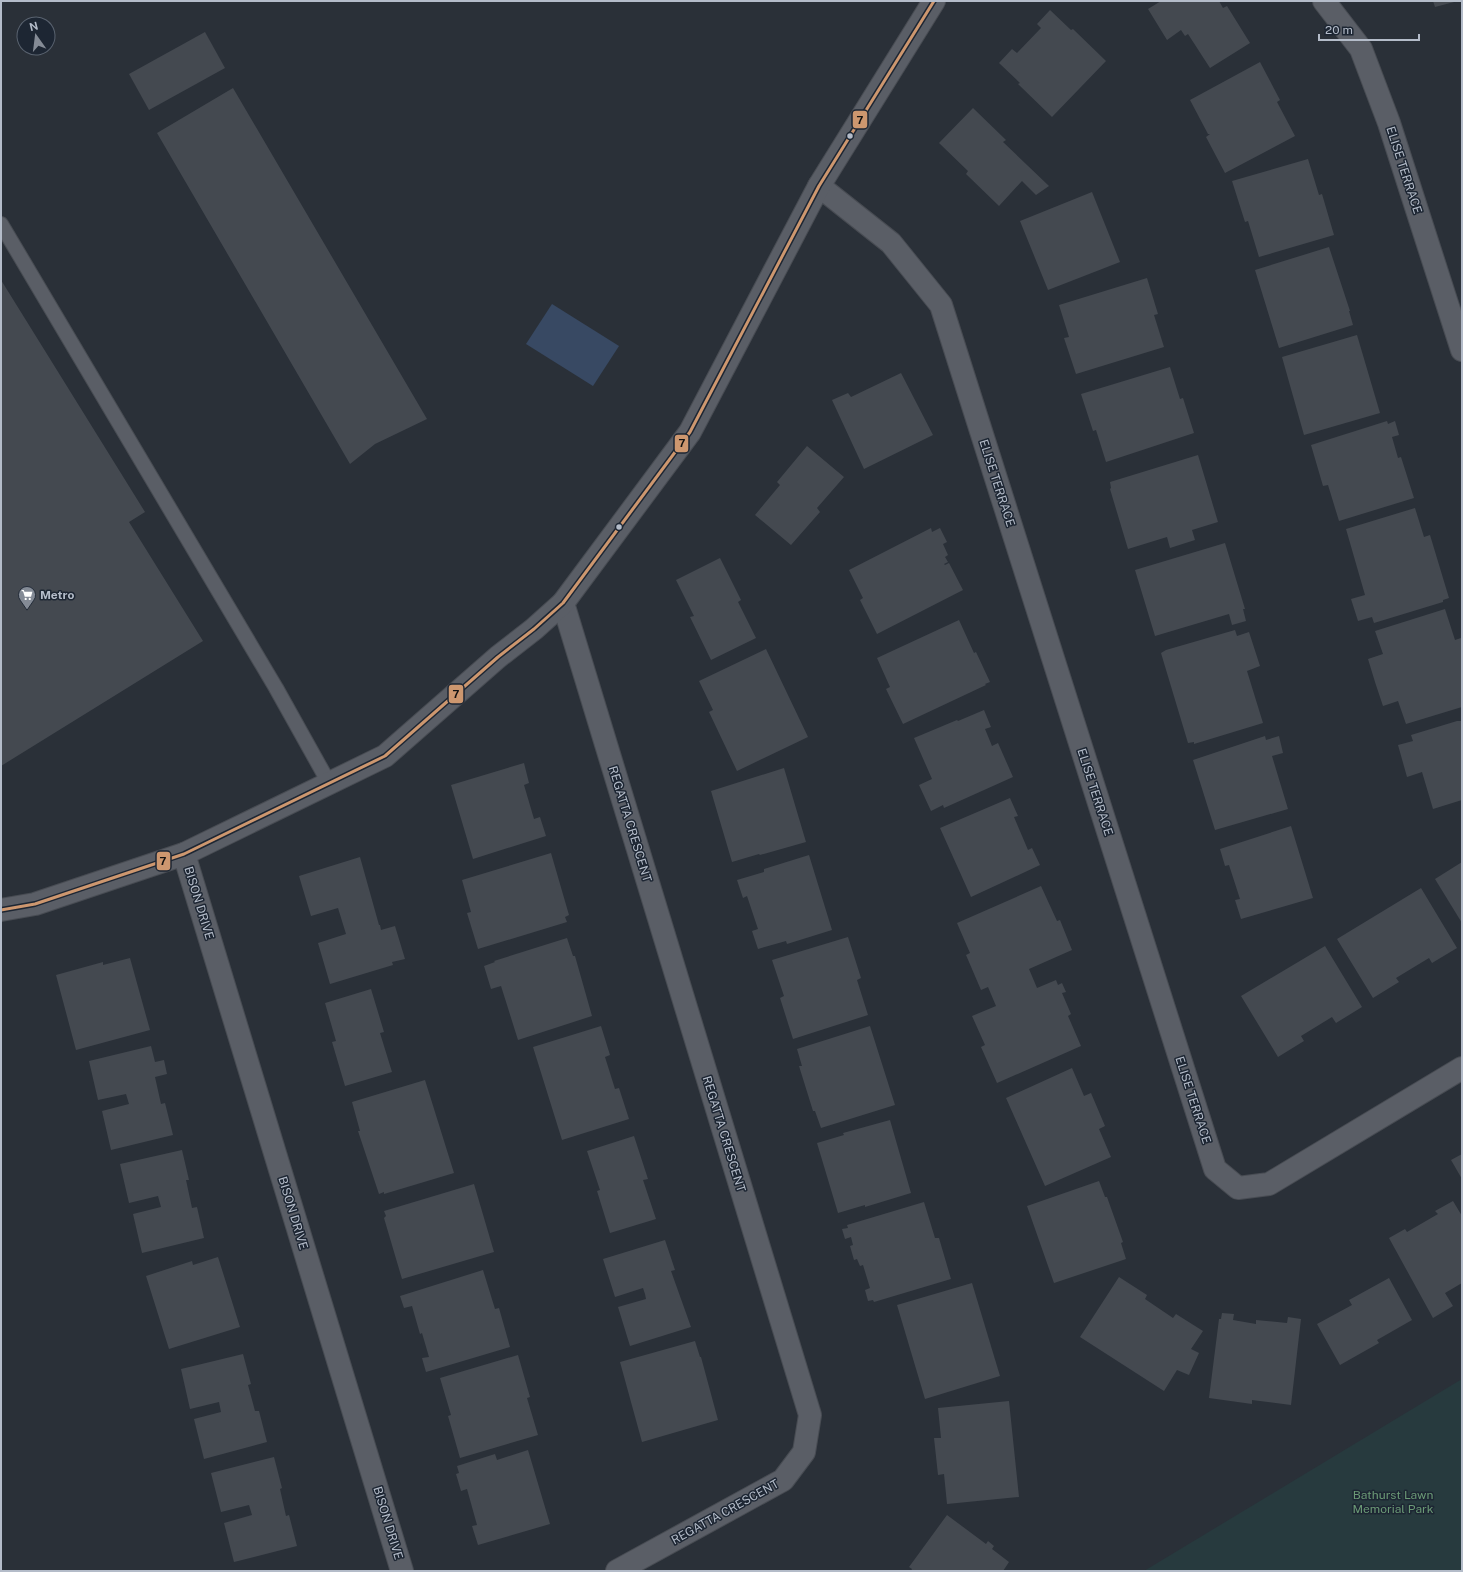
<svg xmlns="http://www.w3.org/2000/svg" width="1463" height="1572" font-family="'Public Sans',sans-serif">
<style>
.green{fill:#273a3e}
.water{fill:#384963}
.building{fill:#444950}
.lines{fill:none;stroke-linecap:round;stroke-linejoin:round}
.lane-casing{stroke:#484c53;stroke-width:16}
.street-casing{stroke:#484c53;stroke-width:24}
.lane{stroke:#5a5e66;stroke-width:14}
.street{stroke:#5a5e66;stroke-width:22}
.bus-1-casing{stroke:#1d2633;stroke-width:6}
.bus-1{stroke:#cd976f;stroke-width:3}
.bus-dot{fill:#b4bcc9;stroke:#1d2633;stroke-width:1.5}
.labels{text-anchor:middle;stroke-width:3;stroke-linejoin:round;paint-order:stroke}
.street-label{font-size:12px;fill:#b4bcc9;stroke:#1d2633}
.poi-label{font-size:12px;font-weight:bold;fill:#b4bcc9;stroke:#1d2633;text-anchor:start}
.park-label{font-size:12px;fill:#6b9a76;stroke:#1d2633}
.line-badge{stroke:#1d2633;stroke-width:1.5}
.pale-badge-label{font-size:11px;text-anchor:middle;font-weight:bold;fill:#111}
</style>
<rect width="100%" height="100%" fill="#2a3038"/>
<path class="green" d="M 1462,1379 L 1462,1571 L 1144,1571 Z"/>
<path class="water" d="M 552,304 L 619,346 L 593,386 L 526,344 Z"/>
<g class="building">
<path d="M 1161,1 L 1219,1 L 1223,8 L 1227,6 L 1250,43 L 1210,68 L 1188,34 L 1185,36 L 1181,30 L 1167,40 L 1148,9 Z"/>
<path d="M 1433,1 L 1458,1 L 1435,7 Z"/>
<path d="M 1050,10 L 1071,30 L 1073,29 L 1106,61 L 1052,117 L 1018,84 L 1020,83 L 999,63 L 1012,49 L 1017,53 L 1041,28 L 1037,24 Z"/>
<path d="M 205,32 L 225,68 L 149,110 L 129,74 Z"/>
<path d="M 1260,62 L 1280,100 L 1277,102 L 1295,136 L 1225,173 L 1206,137 L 1210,134 L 1208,134 L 1190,100 Z"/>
<path d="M 233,88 L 427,419 L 375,444 L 350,464 L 157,133 Z"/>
<path d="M 973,108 L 1006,140 L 1003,142 L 1049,186 L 1036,195 L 1022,181 L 999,206 L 966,174 L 968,171 L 939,143 Z"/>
<path d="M 1308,159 L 1319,195 L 1322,194 L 1334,235 L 1259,257 L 1248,221 L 1245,222 L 1232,181 Z"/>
<path d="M 1092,192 L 1120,262 L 1048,290 L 1020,221 Z"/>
<path d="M 1329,247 L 1350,311 L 1349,311 L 1353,325 L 1279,348 L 1255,270 Z"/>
<path d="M 1147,278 L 1158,314 L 1154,315 L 1164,347 L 1076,374 L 1064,338 L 1069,337 L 1059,305 Z"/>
<path d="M 1,280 L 145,512 L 129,522 L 203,641 L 1,766 Z"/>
<path d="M 1357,335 L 1380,413 L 1304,435 L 1282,357 Z"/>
<path d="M 1170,367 L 1180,399 L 1183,398 L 1194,433 L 1106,462 L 1096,430 L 1093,431 L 1081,394 Z"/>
<path d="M 901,373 L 933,435 L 864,469 L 832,400 L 848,393 L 851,397 Z"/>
<path d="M 1387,421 L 1388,424 L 1395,421 L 1399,435 L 1392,437 L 1398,458 L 1401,457 L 1414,498 L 1339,521 L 1328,485 L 1323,486 L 1311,445 Z"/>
<path d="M 807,446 L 844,477 L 817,508 L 820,512 L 791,545 L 755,515 L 780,485 L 777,482 Z"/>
<path d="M 1198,455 L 1218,522 L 1192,530 L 1195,540 L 1170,548 L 1167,537 L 1128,549 L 1110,489 L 1111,488 L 1110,482 Z"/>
<path d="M 1415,508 L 1424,537 L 1430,535 L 1449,598 L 1443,600 L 1443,602 L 1374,623 L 1372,617 L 1358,621 L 1351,599 L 1365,595 L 1346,529 Z"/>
<path d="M 931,528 L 932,532 L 940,528 L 947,542 L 943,544 L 948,555 L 945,557 L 948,562 L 944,564 L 945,565 L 949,563 L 963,590 L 877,634 L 860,600 L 863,598 L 849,570 Z"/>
<path d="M 1225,543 L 1245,609 L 1243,609 L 1246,621 L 1232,625 L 1229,614 L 1155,636 L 1135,570 Z"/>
<path d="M 720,558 L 741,600 L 738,602 L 756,638 L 711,660 L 690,617 L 694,616 L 676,580 Z"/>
<path d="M 1445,609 L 1455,640 L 1461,638 L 1462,642 L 1462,707 L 1406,724 L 1398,701 L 1383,706 L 1375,682 L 1368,659 L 1383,654 L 1375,631 Z"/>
<path d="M 959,620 L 974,653 L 976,652 L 990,682 L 985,684 L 986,685 L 903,724 L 886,689 L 890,687 L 877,658 Z"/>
<path d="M 1235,630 L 1237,636 L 1249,632 L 1260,666 L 1247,671 L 1263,723 L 1194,744 L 1194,742 L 1188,743 L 1161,653 L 1166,650 Z"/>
<path d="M 766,649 L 808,737 L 737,771 L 709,712 L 713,710 L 699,681 Z"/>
<path d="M 984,710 L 991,727 L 985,729 L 992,746 L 998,743 L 1013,777 L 944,808 L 943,805 L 931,811 L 919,785 L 932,779 L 914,738 L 957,720 L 958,721 Z"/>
<path d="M 1457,721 L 1462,721 L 1462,800 L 1433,809 L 1422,772 L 1407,777 L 1398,745 L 1413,741 L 1411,735 Z"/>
<path d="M 1265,736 L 1266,740 L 1279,736 L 1283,753 L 1272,756 L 1288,809 L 1215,830 L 1193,760 Z"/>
<path d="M 524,763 L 529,783 L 524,785 L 534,819 L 540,817 L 546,836 L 473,859 L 451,785 Z"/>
<path d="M 784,768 L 806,842 L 760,855 L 759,854 L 732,862 L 711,791 Z"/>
<path d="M 1010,798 L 1018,816 L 1014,817 L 1028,850 L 1032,848 L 1040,865 L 971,897 L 940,828 Z"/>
<path d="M 1291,826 L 1313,898 L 1241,919 L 1235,900 L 1240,899 L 1229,865 L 1225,866 L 1220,849 Z"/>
<path d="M 551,853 L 569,915 L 565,917 L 567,922 L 478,949 L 467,913 L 471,912 L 462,880 Z"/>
<path d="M 809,855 L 832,930 L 787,944 L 786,941 L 758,949 L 752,931 L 758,929 L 747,896 L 743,898 L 737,880 L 764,872 L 764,869 Z"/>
<path d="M 360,857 L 379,925 L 380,925 L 381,930 L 395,926 L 405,959 L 392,962 L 393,965 L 330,984 L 318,943 L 346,934 L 338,908 L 311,916 L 299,876 Z"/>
<path d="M 1462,862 L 1462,923 L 1435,879 Z"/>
<path d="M 1041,886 L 1057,921 L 1060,920 L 1072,950 L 1029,969 L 1037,988 L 1056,980 L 1058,985 L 1062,983 L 1066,992 L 1062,993 L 1071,1014 L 1068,1016 L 1081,1046 L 997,1083 L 981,1047 L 985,1045 L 972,1016 L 996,1006 L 988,987 L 981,990 L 966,955 L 970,953 L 957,923 Z"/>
<path d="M 1421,888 L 1457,948 L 1432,963 L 1429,958 L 1396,978 L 1399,982 L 1373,998 L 1337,939 Z"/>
<path d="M 848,937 L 861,978 L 857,980 L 868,1015 L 793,1039 L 780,998 L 784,996 L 772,960 Z"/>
<path d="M 567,938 L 573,956 L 575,956 L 592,1016 L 518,1040 L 501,986 L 491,989 L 484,966 L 495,962 L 494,961 Z"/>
<path d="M 1325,946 L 1362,1007 L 1336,1023 L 1332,1017 L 1301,1036 L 1304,1041 L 1278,1057 L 1241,996 Z"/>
<path d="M 130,958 L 150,1030 L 76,1050 L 56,975 L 103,962 L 103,965 Z"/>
<path d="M 371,989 L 384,1032 L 380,1033 L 392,1072 L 345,1086 L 332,1042 L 336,1041 L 325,1003 Z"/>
<path d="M 601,1026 L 610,1055 L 605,1057 L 615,1089 L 619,1088 L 629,1119 L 562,1140 L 533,1047 Z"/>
<path d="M 870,1026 L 895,1105 L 821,1128 L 815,1111 L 813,1111 L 799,1066 L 802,1066 L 797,1049 Z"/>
<path d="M 151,1046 L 155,1062 L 164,1060 L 167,1074 L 155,1077 L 161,1104 L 165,1103 L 173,1135 L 111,1150 L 102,1111 L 129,1104 L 126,1094 L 98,1100 L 89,1061 Z"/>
<path d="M 1072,1068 L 1084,1096 L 1091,1093 L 1105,1126 L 1099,1129 L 1111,1157 L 1045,1186 L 1006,1098 Z"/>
<path d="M 425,1080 L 454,1173 L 384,1194 L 384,1192 L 379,1194 L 358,1131 L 360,1131 L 352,1102 Z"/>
<path d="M 890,1120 L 911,1193 L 865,1207 L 865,1205 L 838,1213 L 817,1143 L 844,1135 L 843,1133 Z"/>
<path d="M 634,1136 L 648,1179 L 643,1180 L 656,1219 L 610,1233 L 597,1191 L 600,1190 L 587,1151 Z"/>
<path d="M 182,1150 L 189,1180 L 186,1180 L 192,1208 L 197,1207 L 204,1238 L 142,1253 L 133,1214 L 161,1207 L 158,1196 L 129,1203 L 120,1164 Z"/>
<path d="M 1462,1154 L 1462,1179 L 1451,1160 Z"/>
<path d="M 1099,1181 L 1105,1197 L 1107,1197 L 1123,1242 L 1121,1243 L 1126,1259 L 1054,1283 L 1027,1206 Z"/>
<path d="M 474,1184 L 494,1252 L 402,1279 L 384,1218 L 386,1216 L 384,1211 Z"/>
<path d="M 1453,1201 L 1462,1216 L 1462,1283 L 1445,1293 L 1453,1306 L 1433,1318 L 1389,1238 L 1405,1229 L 1407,1232 L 1438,1214 L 1435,1211 Z"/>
<path d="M 924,1202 L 935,1238 L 939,1238 L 951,1279 L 874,1302 L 873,1300 L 868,1301 L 865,1290 L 870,1288 L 863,1265 L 860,1266 L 857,1259 L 854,1260 L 850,1246 L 853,1245 L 851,1237 L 845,1239 L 842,1229 L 848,1228 L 847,1225 Z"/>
<path d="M 665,1240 L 675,1270 L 671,1271 L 691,1327 L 630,1346 L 618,1307 L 646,1299 L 645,1294 L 643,1288 L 615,1297 L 603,1259 Z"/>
<path d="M 218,1257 L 240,1327 L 169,1349 L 146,1276 L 192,1261 L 193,1265 Z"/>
<path d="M 483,1270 L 495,1309 L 499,1308 L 510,1347 L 426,1372 L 422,1358 L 429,1357 L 422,1333 L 420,1334 L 412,1306 L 404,1308 L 400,1296 Z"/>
<path d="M 1119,1277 L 1147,1295 L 1145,1299 L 1173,1318 L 1176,1314 L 1203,1331 L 1191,1349 L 1199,1353 L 1189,1375 L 1177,1370 L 1164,1391 L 1080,1337 Z"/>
<path d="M 1389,1278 L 1412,1320 L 1377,1340 L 1379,1343 L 1340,1365 L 1317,1324 L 1352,1305 L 1349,1300 Z"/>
<path d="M 972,1283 L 1000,1376 L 925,1399 L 897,1305 Z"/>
<path d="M 1222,1313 L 1234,1314 L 1233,1320 L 1256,1324 L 1256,1320 L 1287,1323 L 1288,1317 L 1301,1319 L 1291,1405 L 1252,1400 L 1252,1404 L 1209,1398 L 1219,1319 L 1221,1319 Z"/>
<path d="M 695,1341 L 700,1357 L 701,1357 L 718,1420 L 642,1442 L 620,1362 Z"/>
<path d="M 243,1354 L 251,1384 L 248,1385 L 255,1411 L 259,1411 L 267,1442 L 204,1459 L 194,1419 L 221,1412 L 219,1402 L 190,1409 L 181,1369 Z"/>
<path d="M 518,1355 L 530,1397 L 527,1398 L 538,1435 L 460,1458 L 448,1416 L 451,1415 L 440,1378 Z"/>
<path d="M 1009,1401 L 1019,1497 L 947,1504 L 944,1474 L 938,1475 L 934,1438 L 941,1438 L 938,1408 Z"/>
<path d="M 528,1450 L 550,1524 L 478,1545 L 472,1526 L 477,1525 L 467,1489 L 461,1491 L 456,1474 L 459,1473 L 457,1466 L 495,1454 L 497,1460 Z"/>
<path d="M 274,1457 L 282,1488 L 280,1489 L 286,1516 L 289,1515 L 297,1546 L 234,1562 L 224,1523 L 252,1515 L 249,1505 L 221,1512 L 211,1473 Z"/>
<path d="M 947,1515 L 986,1544 L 988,1541 L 994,1546 L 992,1549 L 1009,1562 L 1003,1571 L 911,1571 L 912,1569 L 909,1567 Z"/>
</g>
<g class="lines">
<defs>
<path id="lane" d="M 1,224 L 276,688 L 329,783"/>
<g id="street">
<path d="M 1324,1 L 1361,49 L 1389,123 L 1462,350"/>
<path d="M 819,186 L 891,243 L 941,305 L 1215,1169 L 1238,1188 L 1269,1184 L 1462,1068"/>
<path d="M 563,603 L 810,1415 L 804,1452 L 783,1480 L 617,1571"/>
<path d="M 184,854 L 402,1571"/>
<path d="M 1,910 L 35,904 L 184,854 L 385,756 L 498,657 L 534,629 L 563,603 L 690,432 L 819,186 L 934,1"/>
</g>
</defs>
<use href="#lane" class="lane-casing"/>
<use href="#street" class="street-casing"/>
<use href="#lane" class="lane"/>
<use href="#street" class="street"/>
<defs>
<path id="bus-1" d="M 1,910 L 35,904 L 184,854 L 385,756 L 498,657 L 534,629 L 563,603 L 690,432 L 819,186 L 934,1"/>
</defs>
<use href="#bus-1" class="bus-1-casing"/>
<use href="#bus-1" class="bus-1"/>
</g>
<defs>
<symbol id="supermarket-pin" viewBox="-11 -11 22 30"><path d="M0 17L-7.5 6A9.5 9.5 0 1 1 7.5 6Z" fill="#848b96" stroke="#1d2633"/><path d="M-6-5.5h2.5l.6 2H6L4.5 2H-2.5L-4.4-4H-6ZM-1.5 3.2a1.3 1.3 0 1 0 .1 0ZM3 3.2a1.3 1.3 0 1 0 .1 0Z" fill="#fff"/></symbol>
</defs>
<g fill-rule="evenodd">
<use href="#supermarket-pin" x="17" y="585" width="20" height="27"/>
</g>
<g class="bus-dot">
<circle cx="850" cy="136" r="3.5"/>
<circle cx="619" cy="527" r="3.5"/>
</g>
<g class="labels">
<g class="street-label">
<text transform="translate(1404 170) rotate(72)" y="4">ELISE TERRACE</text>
<text transform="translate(997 483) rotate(72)" y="4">ELISE TERRACE</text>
<text transform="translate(1095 792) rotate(72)" y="4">ELISE TERRACE</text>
<text transform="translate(630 824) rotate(73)" y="4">REGATTA CRESCENT</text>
<text transform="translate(199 903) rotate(73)" y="4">BISON DRIVE</text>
<text transform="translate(1193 1100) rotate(72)" y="4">ELISE TERRACE</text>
<text transform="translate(724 1134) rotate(73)" y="4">REGATTA CRESCENT</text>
<text transform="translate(293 1213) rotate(73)" y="4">BISON DRIVE</text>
<text transform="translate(725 1512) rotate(-29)" y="4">REGATTA CRESCENT</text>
<text transform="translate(388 1523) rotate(73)" y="4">BISON DRIVE</text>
</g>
<g class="poi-label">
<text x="40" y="599">Metro</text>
</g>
<g class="park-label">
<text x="1393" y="1499">Bathurst Lawn<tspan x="1393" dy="14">Memorial Park</tspan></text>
</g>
</g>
<g class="line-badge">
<rect x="852" y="110" width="16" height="19" rx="4" fill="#cd976f"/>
<rect x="674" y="434" width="15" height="19" rx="4" fill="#cd976f"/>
<rect x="448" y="684" width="16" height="20" rx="4" fill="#cd976f"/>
<rect x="156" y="851" width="15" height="20" rx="4" fill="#cd976f"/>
</g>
<g class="pale-badge-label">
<text x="860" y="124">7</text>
<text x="682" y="447">7</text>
<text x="456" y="698">7</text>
<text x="163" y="865">7</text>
</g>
<rect width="1463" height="1572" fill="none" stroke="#b4bcc9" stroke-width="4"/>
<g transform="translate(36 36) rotate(346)"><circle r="19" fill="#1d2633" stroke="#59626f"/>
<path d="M0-3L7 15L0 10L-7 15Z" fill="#848b96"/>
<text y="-6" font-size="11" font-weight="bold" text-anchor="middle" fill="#b4bcc9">N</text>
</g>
<path d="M1319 34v6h100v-6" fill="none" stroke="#b4bcc9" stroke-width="2"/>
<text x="1325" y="34" font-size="12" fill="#b4bcc9" stroke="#1d2633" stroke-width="3" paint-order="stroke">20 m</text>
</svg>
